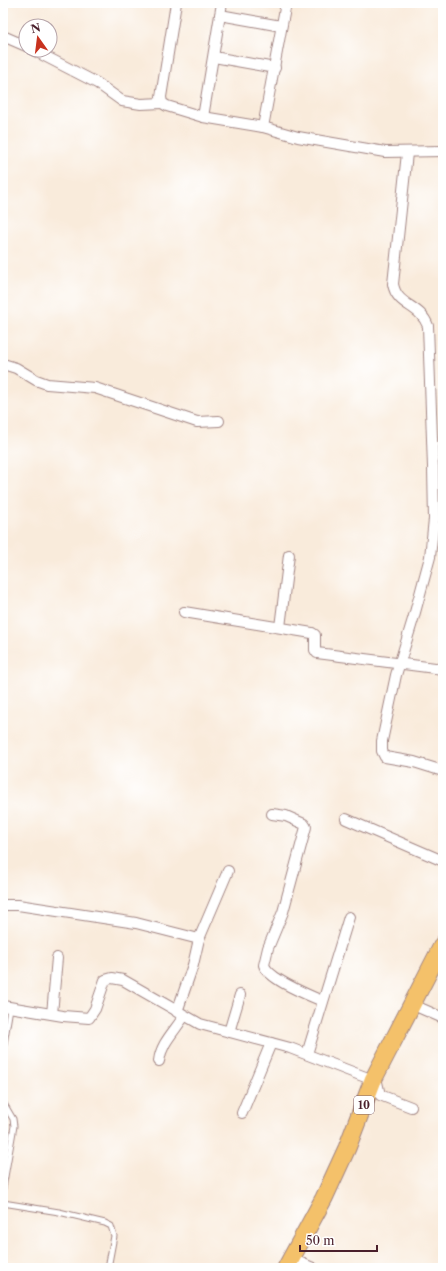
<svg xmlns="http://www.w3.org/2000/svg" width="446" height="1271" font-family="'Libre Caslon Text',serif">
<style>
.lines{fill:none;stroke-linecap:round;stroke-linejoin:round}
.service-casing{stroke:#a28583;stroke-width:7}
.minor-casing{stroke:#a28583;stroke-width:12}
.trunk-casing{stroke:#a28583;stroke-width:19}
.service{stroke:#fff;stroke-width:5}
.minor{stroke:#fff;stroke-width:10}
.trunk{stroke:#f4c16a;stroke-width:17}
.labels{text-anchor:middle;stroke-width:3;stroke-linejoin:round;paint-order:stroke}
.shield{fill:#fff;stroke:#80626b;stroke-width:1}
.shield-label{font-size:11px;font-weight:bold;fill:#4a1f2b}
</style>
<rect width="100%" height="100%" fill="#fff"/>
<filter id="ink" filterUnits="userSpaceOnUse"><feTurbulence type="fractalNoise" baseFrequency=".025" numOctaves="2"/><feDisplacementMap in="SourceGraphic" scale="8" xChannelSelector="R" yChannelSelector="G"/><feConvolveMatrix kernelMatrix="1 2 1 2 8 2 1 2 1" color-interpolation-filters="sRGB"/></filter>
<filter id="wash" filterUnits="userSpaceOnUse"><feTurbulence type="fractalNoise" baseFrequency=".012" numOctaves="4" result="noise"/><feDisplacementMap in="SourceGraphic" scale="16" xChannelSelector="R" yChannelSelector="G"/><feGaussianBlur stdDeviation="0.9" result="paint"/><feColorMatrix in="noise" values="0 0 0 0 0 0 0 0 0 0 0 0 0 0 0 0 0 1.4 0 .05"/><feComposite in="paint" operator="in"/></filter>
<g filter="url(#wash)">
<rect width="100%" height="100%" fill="#f9ebdb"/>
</g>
<g filter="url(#ink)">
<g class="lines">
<defs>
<g id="service">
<path d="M 3,1050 L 10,1008"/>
<path d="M 3,1102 L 13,1119 L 14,1126 L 3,1188"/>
<path d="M 3,1203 L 59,1212 L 105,1223 L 111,1226 L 114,1236 L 108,1268"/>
</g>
<g id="minor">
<path d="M 176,3 L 161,97 L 162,103 L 167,106 L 203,117 L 263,127 L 298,137 L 385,152 L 443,151"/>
<path d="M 220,15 L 281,26"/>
<path d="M 3,36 L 26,46"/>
<path d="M 33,50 L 97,83 L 122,101 L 141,104 L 162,103"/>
<path d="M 214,57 L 275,68"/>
<path d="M 203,117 L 222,3"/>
<path d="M 263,127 L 286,3"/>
<path d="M 407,153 L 393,284 C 397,307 420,304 428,326 L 433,467 L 434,519 L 430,557 L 414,616 L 396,675 L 382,741 L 382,751 L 385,757 L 414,762 L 443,771"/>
<path d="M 3,364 L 16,368 L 36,380 L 47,384 L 95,388 L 197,422 L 219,421"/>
<path d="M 184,612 L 312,633 L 315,635 L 315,650 L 317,653 L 443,669"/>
<path d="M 280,627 L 289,555"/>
<path d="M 272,814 L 286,816 L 304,824 L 306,827 L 283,912 L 268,948 L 264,965 C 269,980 309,995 322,1001"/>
<path d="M 346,819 L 443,861"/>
<path d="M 3,905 L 18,905 L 136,923 L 199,939"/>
<path d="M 411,1004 L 443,1018"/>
<path d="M 3,1006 L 63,1016 L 89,1018 L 95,1009 L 105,980 L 112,978 L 123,980 L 200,1024 L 290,1048 L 373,1080 L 377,1082 L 380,1095 L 411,1107"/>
<path d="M 177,1012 L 193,965 L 199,939 L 228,871"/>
<path d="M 52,1014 L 57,958"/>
<path d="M 229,1032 L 240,995"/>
<path d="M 307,1054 L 349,917"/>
<path d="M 159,1061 C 161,1043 175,1031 184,1016"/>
<path d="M 242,1113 L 271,1043"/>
<path d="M 292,1259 L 313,1268"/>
</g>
<path id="trunk" d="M 286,1268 L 324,1198 L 347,1148 L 373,1080 L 443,944"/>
</defs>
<use href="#service" class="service-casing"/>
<use href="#minor" class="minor-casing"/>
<use href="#trunk" class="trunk-casing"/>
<use href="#service" class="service"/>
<use href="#minor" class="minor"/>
<use href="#trunk" class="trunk"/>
</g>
</g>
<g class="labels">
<rect class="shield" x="354" y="1096" width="20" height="18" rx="3"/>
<g class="shield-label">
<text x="364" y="1109">10</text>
</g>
</g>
<rect width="446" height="1271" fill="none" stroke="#fff" stroke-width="16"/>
<g transform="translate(38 38) rotate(346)"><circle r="19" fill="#ffffff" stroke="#b7a5aa"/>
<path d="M0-3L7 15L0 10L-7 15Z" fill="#c8321e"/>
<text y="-6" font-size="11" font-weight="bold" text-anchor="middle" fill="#4a1f2b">N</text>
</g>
<path d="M300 1245v6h77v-6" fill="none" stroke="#4a1f2b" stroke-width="2"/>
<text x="306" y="1245" font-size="12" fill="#4a1f2b" stroke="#ffffff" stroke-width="3" paint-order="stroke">50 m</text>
</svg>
